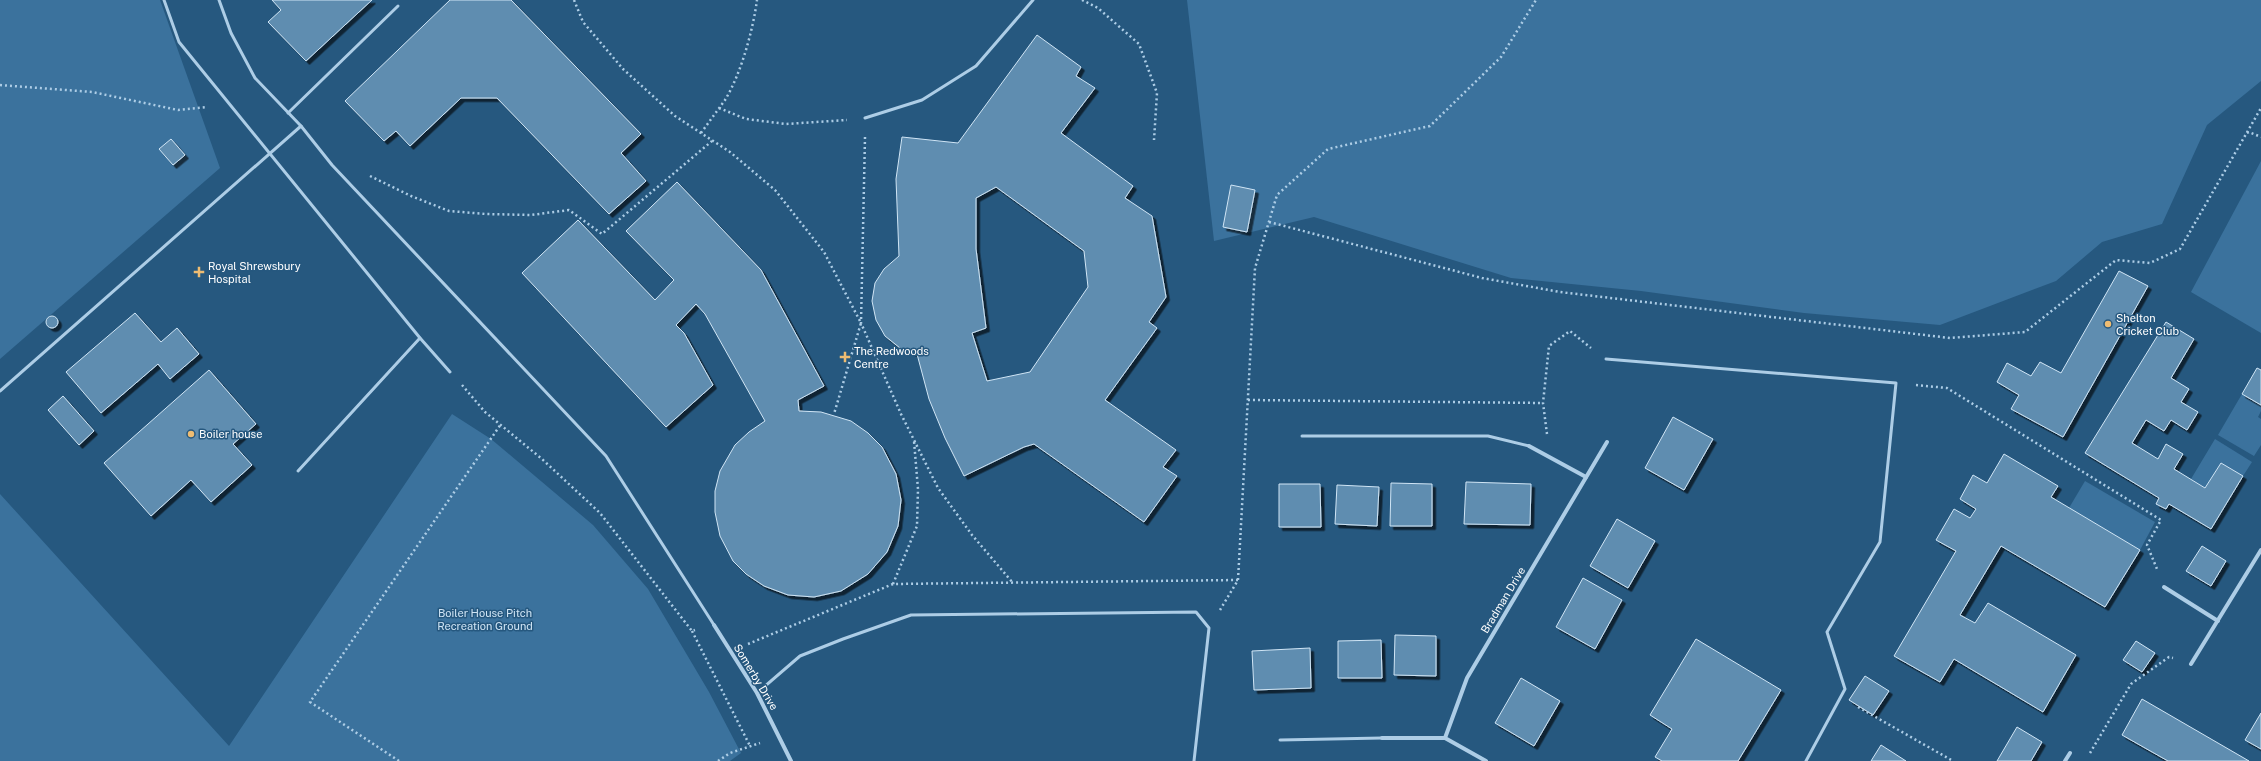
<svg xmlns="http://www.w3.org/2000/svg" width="2261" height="761" font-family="'Public Sans',sans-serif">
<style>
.green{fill:#3b729d}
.building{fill:#5f8db0;stroke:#d0e5f5;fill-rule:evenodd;filter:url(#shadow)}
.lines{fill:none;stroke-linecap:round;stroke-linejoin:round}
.path{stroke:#adcde6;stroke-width:2.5;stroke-dasharray:2 3;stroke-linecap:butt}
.lane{stroke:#adcde6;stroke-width:3}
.street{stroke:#adcde6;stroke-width:4}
.poi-dot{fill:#eebc72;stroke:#26587f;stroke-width:1.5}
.labels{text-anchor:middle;stroke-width:3;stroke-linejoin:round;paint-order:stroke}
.poi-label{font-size:11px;fill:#fff;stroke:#26587f;text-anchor:start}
.street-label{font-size:11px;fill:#fff;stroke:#26587f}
.park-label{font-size:11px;fill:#d0e5f5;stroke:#26587f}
</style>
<defs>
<filter id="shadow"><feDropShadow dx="3.5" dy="3.5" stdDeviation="0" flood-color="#0009"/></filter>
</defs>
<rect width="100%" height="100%" fill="#26587f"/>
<g class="green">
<path d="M 0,0 L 160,0 L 220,168 L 0,359 Z"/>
<path d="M 1187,0 L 2261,0 L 2261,81 L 2207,125 L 2162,224 L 2102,242 L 2056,281 L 1940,325 L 1804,313 L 1641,291 L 1511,278 L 1314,217 L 1214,241 Z"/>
<path d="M 2261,161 L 2261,333 L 2191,292 Z"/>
<path d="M 2242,394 L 2261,405 L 2261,411 L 2258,417 L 2261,419 L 2261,445 L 2254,456 L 2218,435 Z"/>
<path d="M 452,414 L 491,439 L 593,525 L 648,589 L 709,692 L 741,753 L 730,761 L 0,761 L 0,494 L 229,746 Z"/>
<path d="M 2215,439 L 2252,462 L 2243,476 L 2221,463 L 2205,488 L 2191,479 Z"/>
<path d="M 2085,481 L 2155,522 L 2140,550 L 2069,508 Z"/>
</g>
<g class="building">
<path d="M 272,0 L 372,0 L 306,61 L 268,22 L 281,10 Z"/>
<path d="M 450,0 L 511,0 L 641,134 L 621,153 L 646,181 L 609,214 L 497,98 L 461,98 L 410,146 L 396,131 L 384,141 L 345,101 Z"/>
<path d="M 1037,35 L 1081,67 L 1076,76 L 1095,88 L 1061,133 L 1133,186 L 1125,198 L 1152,216 L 1166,297 L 1149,322 L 1157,328 L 1105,400 L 1176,450 L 1163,467 L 1177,476 L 1144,522 L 1034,444 L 1024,447 L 964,476 L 945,438 L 929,399 L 917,354 L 900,348 L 885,336 L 876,320 L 872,301 L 875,283 L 884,269 L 899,256 L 896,179 L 902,137 L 958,143 ZM 996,187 L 1084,251 L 1088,287 L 1030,372 L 987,381 L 972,333 L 986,328 L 976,249 L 976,198 Z"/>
<path d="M 171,139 L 185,155 L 173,165 L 159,149 Z"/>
<path d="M 677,182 L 761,270 L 824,386 L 798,400 L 799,411 L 821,412 L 851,421 L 868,433 L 882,447 L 896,474 L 901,500 L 898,526 L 887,552 L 868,574 L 841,591 L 814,597 L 788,595 L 764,586 L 746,574 L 733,561 L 720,536 L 715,512 L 715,491 L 720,471 L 735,445 L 749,432 L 765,421 L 705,314 L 696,304 L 676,325 L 684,333 L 713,385 L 666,427 L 522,273 L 578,220 L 655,300 L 674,280 L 626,231 Z"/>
<path d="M 1231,185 L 1255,190 L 1247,232 L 1223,227 Z"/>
<path d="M 2119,271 L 2148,286 L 2063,437 L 2011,409 L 2019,395 L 1997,382 L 2007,363 L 2031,376 L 2040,362 L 2061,373 Z"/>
<path d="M 135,313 L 161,342 L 177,328 L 199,354 L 170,379 L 158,364 L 101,413 L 66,372 Z"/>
<circle cx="52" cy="322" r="6"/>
<path d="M 2166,322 L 2194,339 L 2171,378 L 2189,389 L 2181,402 L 2198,412 L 2187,430 L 2171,420 L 2164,431 L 2146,420 L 2132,443 L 2158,459 L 2166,444 L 2183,454 L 2174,469 L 2205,488 L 2221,463 L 2243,476 L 2211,529 L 2169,504 L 2166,509 L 2156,504 L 2159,498 L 2085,453 Z"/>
<path d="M 2257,368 L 2261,370 L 2261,405 L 2242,394 Z"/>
<path d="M 209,370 L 256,424 L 233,444 L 252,465 L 211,502 L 191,480 L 151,516 L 104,463 Z"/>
<path d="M 63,396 L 94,431 L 79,445 L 48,410 Z"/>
<path d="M 1673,417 L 1713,439 L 1684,490 L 1645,468 Z"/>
<path d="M 2004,454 L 2058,486 L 2051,497 L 2140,550 L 2105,607 L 2001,546 L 1960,615 L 1975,623 L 1988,603 L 2076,655 L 2043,712 L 1954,659 L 1940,682 L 1894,656 L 1956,551 L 1936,540 L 1954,509 L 1970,518 L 1976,509 L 1960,499 L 1973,475 L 1987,483 Z"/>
<path d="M 1466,482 L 1531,484 L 1530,525 L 1464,524 Z"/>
<path d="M 1391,483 L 1432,484 L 1432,526 L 1390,526 Z"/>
<path d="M 1279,484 L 1320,484 L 1321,527 L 1279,527 Z"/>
<path d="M 1337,485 L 1379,487 L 1377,526 L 1335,524 Z"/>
<path d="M 1617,519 L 1655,541 L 1628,588 L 1590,566 Z"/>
<path d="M 2202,546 L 2226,561 L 2211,586 L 2186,571 Z"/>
<path d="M 1583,578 L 1622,600 L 1595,649 L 1556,627 Z"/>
<path d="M 1395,635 L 1436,636 L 1436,676 L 1394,675 Z"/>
<path d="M 1696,639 L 1781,690 L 1738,761 L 1662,761 L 1655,757 L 1672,729 L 1650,715 Z"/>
<path d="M 1381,640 L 1382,678 L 1338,678 L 1338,641 Z"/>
<path d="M 2136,641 L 2155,653 L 2142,672 L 2123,660 Z"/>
<path d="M 1310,648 L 1311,688 L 1254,690 L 1252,651 Z"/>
<path d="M 1865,676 L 1889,691 L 1873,715 L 1849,700 Z"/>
<path d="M 1521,678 L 1560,701 L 1534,746 L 1495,723 Z"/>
<path d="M 2142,699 L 2249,761 L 2168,761 L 2122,735 Z"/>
<path d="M 2261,713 L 2261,749 L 2245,740 Z"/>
<path d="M 2017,727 L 2042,742 L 2031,761 L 1997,761 Z"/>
<path d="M 1881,745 L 1906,761 L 1871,761 Z"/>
</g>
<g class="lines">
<g class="path">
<path d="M 574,0 L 583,22 L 623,69 L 675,116 L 730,152 L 775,190 L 824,252 L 861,323 L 834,414"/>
<path d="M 1082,0 L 1098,8 L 1139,44 L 1157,93 L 1154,140"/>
<path d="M 0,85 L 92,92 L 178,110 L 207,107"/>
<path d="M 719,108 L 746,119 L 786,124 L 847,120"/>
<path d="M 701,133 C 709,122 717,111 725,100 C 741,74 753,30 757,0"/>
<path d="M 2247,133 L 2249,132 L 2261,137"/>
<path d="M 865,137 L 861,323 L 901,414 L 938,488 L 972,535 L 1013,583"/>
<path d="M 370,176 L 411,196 L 449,211 L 486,214 L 531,215 L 569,210 L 602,234 L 712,141"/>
<path d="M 1269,222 L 1482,278 L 1560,292 L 1950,338 L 2025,332 L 2116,260 L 2150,263 L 2180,249 L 2261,108"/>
<path d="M 462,385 L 485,412 L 542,459 L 600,513 L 692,631 L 695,630"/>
<path d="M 1916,385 L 1947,388 L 2161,520 L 2147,545 L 2157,569"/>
<path d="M 1248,400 L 1543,403"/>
<path d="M 1547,434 L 1543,403 L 1549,346 L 1570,331 L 1591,348"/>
<path d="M 893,584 L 917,526 L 918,489 L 914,441"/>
<path d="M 1220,610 L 1238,580 L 1255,268 L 1277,195 L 1328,149 L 1430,126 L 1501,57 L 1536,0"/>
<path d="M 692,631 L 750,746"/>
<path d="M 748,644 L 893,584 L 1238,580"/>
<path d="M 1858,707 L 1953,761"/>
<path d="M 2090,753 L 2131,684 L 2169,657 L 2173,658"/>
<path d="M 399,761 L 310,702 L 501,424"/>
<path d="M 718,761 L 730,753 L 760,743"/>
</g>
<g class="lane">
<path d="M 164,0 L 179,42 L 420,338 L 450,372"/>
<path d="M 219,0 L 231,33 L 255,78 L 301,126 L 332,165 L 606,456 L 714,625"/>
<path d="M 288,113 L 398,6"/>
<path d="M 865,118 L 922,100 L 976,66 L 1033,0"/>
<path d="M 1606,359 L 1896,383 L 1880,542 L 1827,632 L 1845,689 L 1806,761"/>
<path d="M 0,391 L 301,126"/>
<path d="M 1302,436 L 1488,436 L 1529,446"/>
<path d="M 298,471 L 420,338"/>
<path d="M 757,693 L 800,656 L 843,639 L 911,615 L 1196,612 L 1209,628 L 1194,761"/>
<path d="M 1280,740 L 1382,738"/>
</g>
<g class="street">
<path d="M 1529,446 L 1586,477"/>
<path d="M 2164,587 L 2218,621"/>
<path d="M 714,625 L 757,693 L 791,761"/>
<path d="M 2191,664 L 2261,550"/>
<path d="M 1382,738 L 1445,738"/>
<path d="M 1486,761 L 1445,738 L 1467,678 L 1607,442"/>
<path d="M 2065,761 L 2070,753"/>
</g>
</g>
<g class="poi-dot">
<path d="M197 266h4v4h4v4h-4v4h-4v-4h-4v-4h4z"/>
<circle cx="2108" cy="324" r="4"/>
<path d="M843 351h4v4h4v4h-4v4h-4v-4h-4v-4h4z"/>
<circle cx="191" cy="434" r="4"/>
</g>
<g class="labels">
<g class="poi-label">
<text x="208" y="270">Royal Shrewsbury<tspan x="208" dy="13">Hospital</tspan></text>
<text x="2116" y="322">Shelton<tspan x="2116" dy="13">Cricket Club</tspan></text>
<text x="854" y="355">The Redwoods<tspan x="854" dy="13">Centre</tspan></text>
<text x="199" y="438">Boiler house</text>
</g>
<g class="street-label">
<text transform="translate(1503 600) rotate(-59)" y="4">Bradman Drive</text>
<text transform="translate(756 677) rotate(59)" y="4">Somerby Drive</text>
</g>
<g class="park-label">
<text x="485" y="617">Boiler House Pitch<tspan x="485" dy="13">Recreation Ground</tspan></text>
</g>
</g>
</svg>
